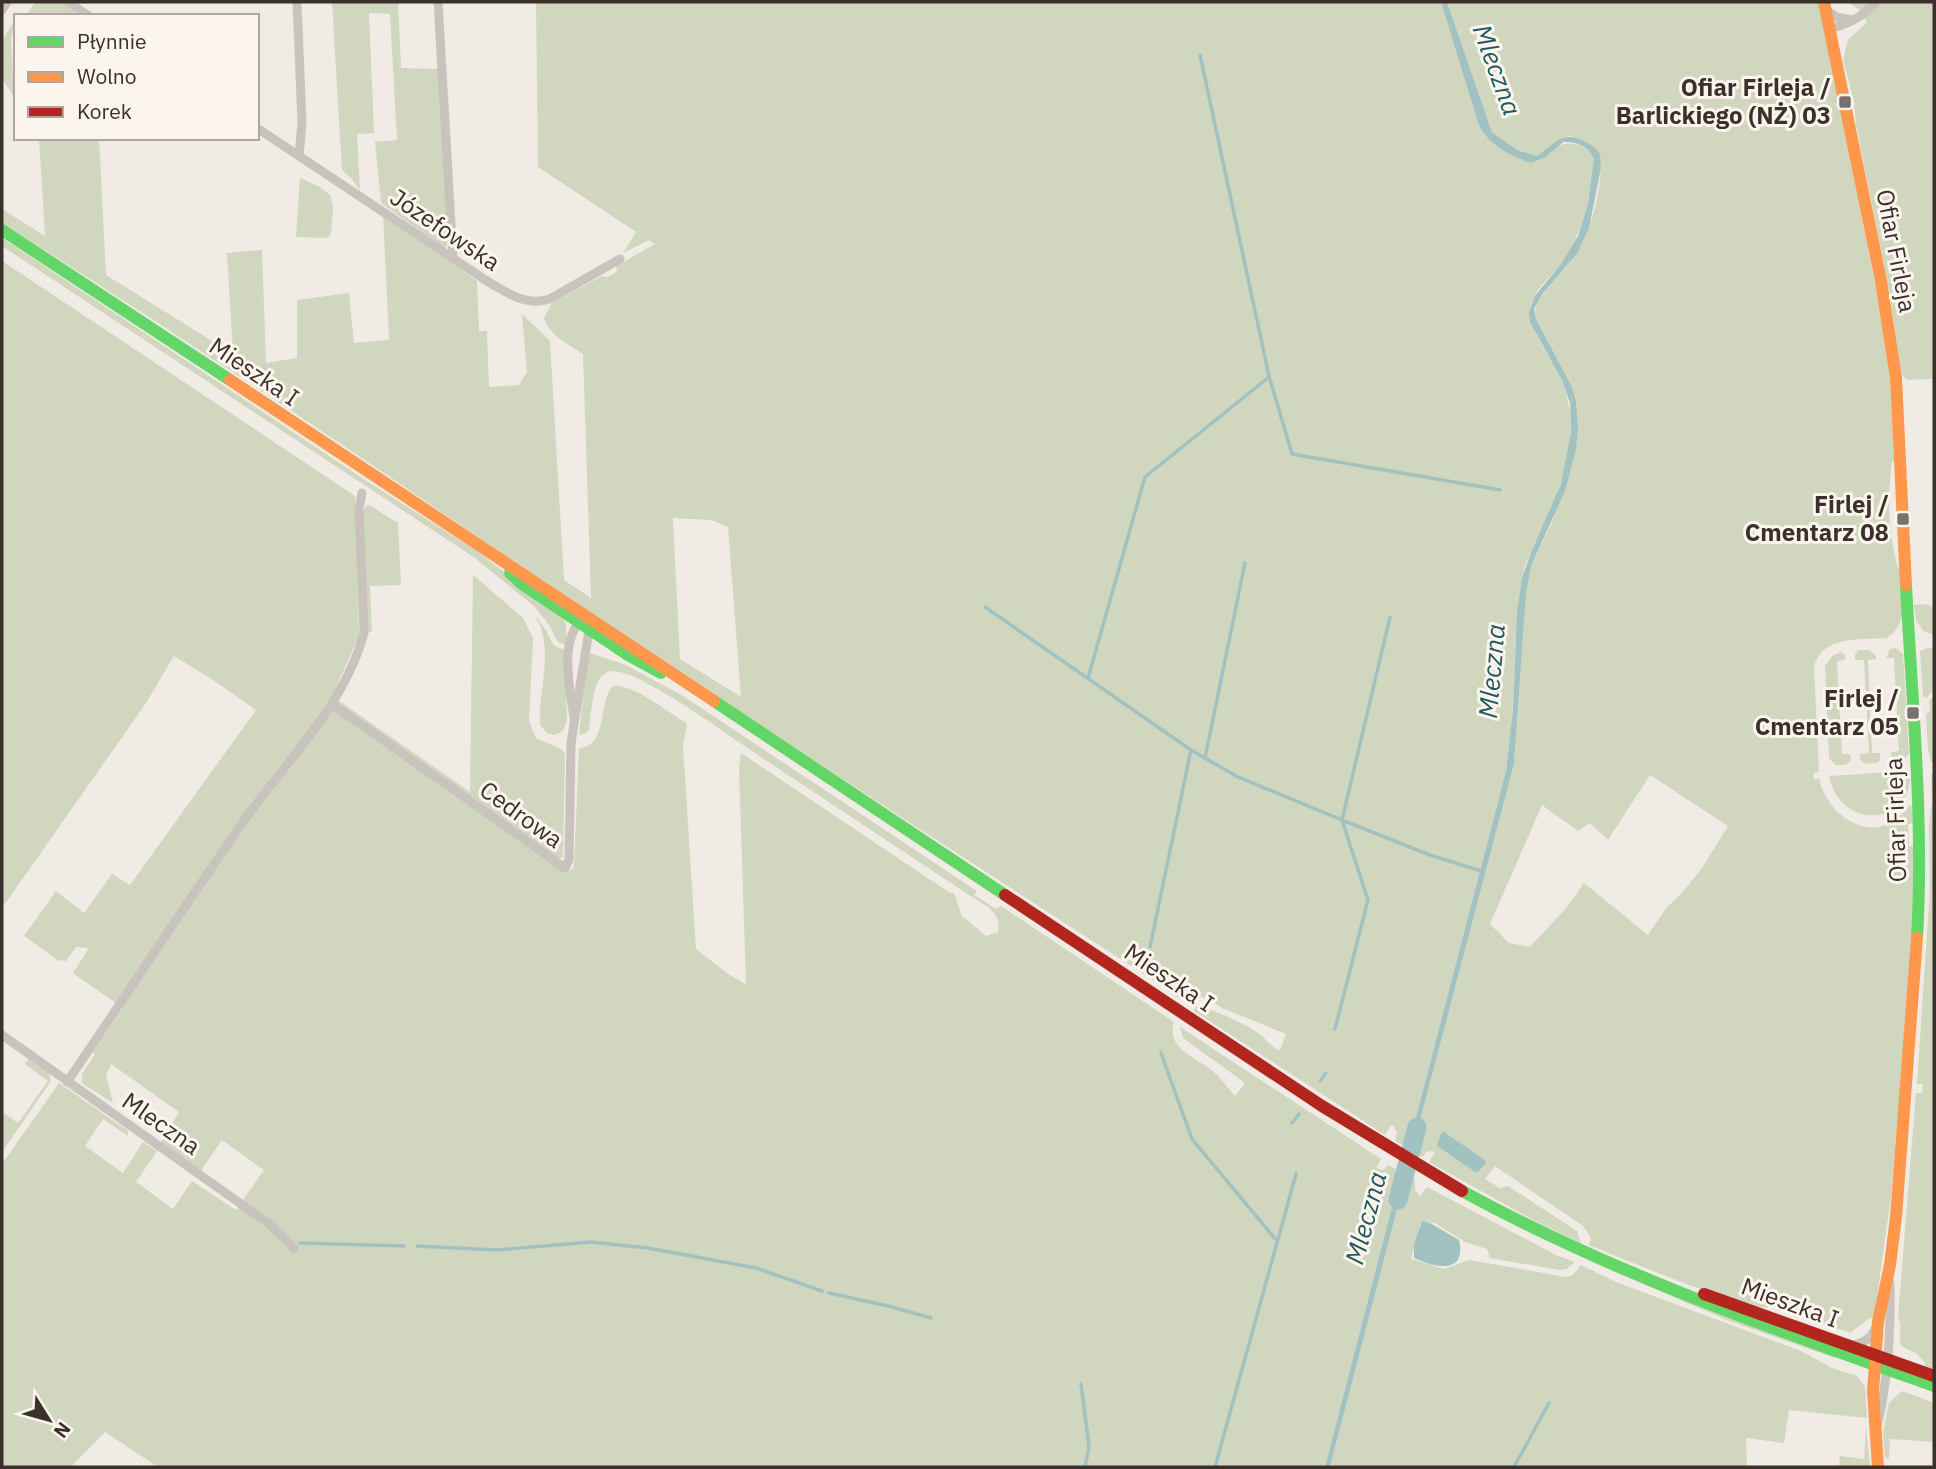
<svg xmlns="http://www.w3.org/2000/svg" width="1936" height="1469" font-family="'IBM Plex Sans',sans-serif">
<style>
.green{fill:#d1d6bf;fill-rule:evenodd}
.water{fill:#a1c2c1}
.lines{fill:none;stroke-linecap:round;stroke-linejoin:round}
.stream{stroke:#a1c2c1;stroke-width:3.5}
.river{stroke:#a1c2c1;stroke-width:19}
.street{stroke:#c9c3be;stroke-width:9}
.fast{stroke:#63d668;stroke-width:12}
.slow{stroke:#ff974d;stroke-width:12}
.jam{stroke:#b3261e;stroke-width:12}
.poi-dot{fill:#7a716c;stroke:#fbf5ee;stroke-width:2.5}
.labels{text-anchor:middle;stroke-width:6;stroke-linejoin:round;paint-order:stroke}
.poi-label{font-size:24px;font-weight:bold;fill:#3b302b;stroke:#fbf5ee;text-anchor:end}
.street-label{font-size:24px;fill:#3b302b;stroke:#fbf5ee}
.water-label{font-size:26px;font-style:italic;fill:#1f5a5e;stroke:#fbf5ee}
</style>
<rect width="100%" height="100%" fill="#f0ebe5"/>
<g class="green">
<path d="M 36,2 L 60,2 L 79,16 L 25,16 Z"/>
<path d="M 332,2 L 398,2 L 401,68 L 438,69 L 448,244 L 444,248 L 381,203 L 375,142 L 397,140 L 390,14 L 369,13 L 374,133 L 357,134 L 360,191 L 351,178 L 342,170 Z"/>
<path d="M 536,2 L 1441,2 L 1478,123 L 1500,148 L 1531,163 C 1555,148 1564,134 1592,152 C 1602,178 1578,241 1562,263 C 1552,276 1534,289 1531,305 C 1525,329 1556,361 1563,383 C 1586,447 1552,509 1525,566 C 1514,612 1516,659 1513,706 C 1512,728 1508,749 1506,771 L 1408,1148 L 1395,1141 L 1397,1132 L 1392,1124 L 1385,1135 L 1194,1011 L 1196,1006 C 1208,1007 1248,1025 1258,1033 C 1267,1039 1268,1045 1280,1050 L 1286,1034 L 1222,1008 L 1208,998 L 1201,997 L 1181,1000 L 1153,980 C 920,830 688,679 459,524 C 308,421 156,320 2,223 L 2,209 L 45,236 L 39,138 L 99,138 L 106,275 L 233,354 L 227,253 L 262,250 L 266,363 L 297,358 L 297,300 L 349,293 L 354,343 L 389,340 L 383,212 L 477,281 L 479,331 L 487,331 L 489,387 L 519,385 L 527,372 L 522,314 L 550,341 L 564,580 L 591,598 L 583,354 C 568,344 550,336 544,318 L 552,303 L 602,276 C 608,278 613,275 617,271 L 616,266 L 655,244 L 649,240 L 603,263 L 623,253 L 636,232 L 538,167 ZM 673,518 L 711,520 L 728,527 L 741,697 L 680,659 Z"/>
<path d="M 1447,2 L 1819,2 L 1889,354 L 1894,461 L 1892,462 C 1887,498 1888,533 1898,568 L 1900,568 C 1902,590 1910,626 1886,638 C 1860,640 1823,635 1814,666 L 1819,772 L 1814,773 L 1814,779 L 1819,779 C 1825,805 1850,831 1879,827 C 1893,824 1902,813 1911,805 L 1913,823 L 1908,824 L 1909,846 L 1914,846 L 1913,916 L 1900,1091 L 1891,1196 L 1874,1319 L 1870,1318 L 1850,1333 L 1769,1305 L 1767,1308 C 1744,1305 1724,1297 1703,1290 C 1665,1276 1627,1261 1589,1245 L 1591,1238 L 1583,1226 L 1495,1166 L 1485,1179 L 1500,1188 L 1508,1186 L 1577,1231 L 1581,1243 L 1535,1221 L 1429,1162 L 1435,1152 L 1428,1151 L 1422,1157 L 1412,1151 L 1514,764 L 1526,594 L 1531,566 L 1553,520 L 1578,428 L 1576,400 L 1572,387 L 1536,319 C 1529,297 1567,272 1577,253 C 1593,226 1603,185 1600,154 C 1591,144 1582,140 1569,136 L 1537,156 L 1517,150 L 1492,132 ZM 1650,775 L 1728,826 L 1702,868 L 1681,894 L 1667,907 L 1648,935 L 1584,883 L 1567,907 L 1530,947 L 1509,943 L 1490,924 L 1542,805 L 1578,831 L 1590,823 L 1608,840 Z"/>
<path d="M 1848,2 L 1934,2 L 1934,379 L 1907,380 L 1901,374 L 1890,295 L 1856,124 L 1854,101 L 1843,60 L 1848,40 L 1867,22 L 1858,9 Z"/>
<path d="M 16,18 L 11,38 L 14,96 L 2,79 L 2,41 Z"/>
<path d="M 300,178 L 320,187 L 331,196 L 333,209 L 331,234 L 326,238 L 296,237 Z"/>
<path d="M 2,238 L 365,480 L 475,550 L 562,616 L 566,625 L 566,645 L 558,642 L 549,625 L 535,607 L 475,558 L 2,246 Z"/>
<path d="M 2,261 L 355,496 L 359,636 L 332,696 L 470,792 L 473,575 L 523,618 L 533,638 L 529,721 L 536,738 L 561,749 L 565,754 L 563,857 L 557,859 L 555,867 L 570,871 L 574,867 L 579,748 C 609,746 597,703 613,686 C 632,683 670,713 687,724 L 683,746 L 696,949 L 728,974 L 746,984 L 739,768 L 741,753 L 950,893 L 954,893 L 962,916 L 986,936 L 998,932 C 1002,910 983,905 966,893 C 900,849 833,805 767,761 C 726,734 685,703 641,680 C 634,676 619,670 611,671 C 589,675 593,717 588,732 L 579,735 L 587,659 L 590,653 L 626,665 L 683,696 L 977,891 L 974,895 L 996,909 L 1001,906 L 1174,1022 C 1165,1050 1200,1058 1216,1074 C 1223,1080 1228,1089 1235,1096 L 1245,1083 L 1183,1038 L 1180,1027 L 1381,1159 L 1376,1168 L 1383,1170 L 1388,1165 L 1401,1172 L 1325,1467 L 158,1467 L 105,1432 L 71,1467 L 2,1467 L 2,1164 L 59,1083 L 128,1131 L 128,1136 L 103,1119 L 85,1146 L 123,1173 L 143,1142 L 157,1151 L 136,1182 L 173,1209 L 192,1181 L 236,1210 L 264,1170 L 222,1140 L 200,1172 L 160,1143 L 179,1112 L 111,1064 L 106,1075 L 113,1103 L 82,1083 L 82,1074 L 95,1054 L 93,1052 L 123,1008 L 73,973 L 89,948 L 76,947 L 66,961 L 58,960 L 24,936 L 56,891 L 84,913 L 112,874 L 130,885 L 256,710 L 210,678 L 174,656 L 144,706 L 2,908 Z"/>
<path d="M 369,505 L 398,523 L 401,585 L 370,586 L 372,632 L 367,632 L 363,512 L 366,506 Z"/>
<path d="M 1927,604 L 1934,608 L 1934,635 L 1923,631 L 1916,620 L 1914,605 Z"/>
<path d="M 534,614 L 544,627 L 554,646 L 565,650 L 567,721 L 563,731 L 554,735 L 547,733 L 540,725 C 538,687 556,648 534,614 Z"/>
<path d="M 1896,648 L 1903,654 L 1909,753 L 1903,763 L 1892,762 L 1891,752 L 1899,751 L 1894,658 L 1886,658 L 1890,649 Z"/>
<path d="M 1928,648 L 1934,649 L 1934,690 L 1926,698 L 1923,696 L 1920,651 Z"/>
<path d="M 1858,650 L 1869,650 L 1876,656 L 1876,659 L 1868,660 L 1872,753 L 1880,753 L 1880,760 L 1877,763 L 1865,764 L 1860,759 L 1860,754 L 1869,753 L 1864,660 L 1855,660 L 1855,655 Z"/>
<path d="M 1841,652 L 1845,655 L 1845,660 L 1837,661 L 1842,754 L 1850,754 L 1851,760 L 1846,765 L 1836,765 L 1829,758 L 1825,666 L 1832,656 Z"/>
<path d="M 1934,695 L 1934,762 L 1931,762 L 1928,749 L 1926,714 L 1930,711 L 1929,701 Z"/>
<path d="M 1908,771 L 1910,772 C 1914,827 1839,831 1829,776 Z"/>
<path d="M 1931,774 L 1934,775 L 1934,1372 L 1924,1368 L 1925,1363 L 1917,1354 L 1901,1346 C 1898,1337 1903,1325 1898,1317 L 1916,1093 L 1922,1093 L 1923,1084 L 1917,1084 L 1930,890 L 1929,825 L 1932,801 Z"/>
<path d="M 28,1059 L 49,1073 L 51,1081 L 2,1152 L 2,1112 L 18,1123 L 48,1081 L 25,1064 Z"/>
<path d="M 1406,1175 L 1415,1180 L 1415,1190 L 1420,1196 L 1427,1187 L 1433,1190 L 1556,1255 L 1575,1262 L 1567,1269 L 1560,1270 L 1490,1258 L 1487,1249 L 1465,1242 L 1435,1223 L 1421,1222 L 1411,1259 L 1444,1269 L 1469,1260 L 1566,1277 L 1573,1275 L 1581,1265 L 1616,1282 L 1801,1351 L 1832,1368 L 1857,1376 L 1865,1386 L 1867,1418 L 1789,1410 L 1784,1443 L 1746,1438 L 1747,1467 L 1330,1467 Z"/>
<path d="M 1585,1259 L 1836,1356 L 1835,1358 L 1727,1320 Z"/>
<path d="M 1902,1391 L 1934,1403 L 1934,1442 L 1890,1439 L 1889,1458 L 1885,1458 L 1883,1433 L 1889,1403 Z"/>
<path d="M 1866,1426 L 1870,1467 L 1839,1467 L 1840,1456 L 1864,1459 Z"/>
</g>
<g class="water">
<path d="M 1441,2 L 1447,2 L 1492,132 L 1517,150 L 1537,156 C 1554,145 1560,131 1582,140 C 1590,144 1595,147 1600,154 L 1601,168 L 1589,228 L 1577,254 L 1543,293 L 1534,309 L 1536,319 L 1572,387 L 1576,400 L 1578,428 L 1576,449 L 1565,491 L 1531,566 L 1526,594 L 1514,764 L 1412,1151 L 1408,1148 L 1506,771 L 1513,709 L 1517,612 L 1522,578 L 1531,553 L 1561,484 L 1571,432 L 1570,403 L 1562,380 L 1530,322 L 1529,313 L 1534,297 L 1561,264 L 1578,236 L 1588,204 L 1594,159 C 1590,147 1576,141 1563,142 L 1546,157 L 1531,163 C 1510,156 1487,144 1478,123 Z"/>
<path d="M 1444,1132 L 1485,1160 L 1485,1164 L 1478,1172 L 1474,1171 L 1437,1146 L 1441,1133 Z"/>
<path d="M 1401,1172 L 1406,1175 L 1330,1467 L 1325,1467 Z"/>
<path d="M 1422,1221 L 1430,1223 L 1459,1240 C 1467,1275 1435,1268 1414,1258 L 1414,1244 Z"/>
</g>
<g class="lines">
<g class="stream">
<path d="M 1200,55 L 1269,376 L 1292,454 L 1500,490"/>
<path d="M 985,607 L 1191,750 L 1150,947"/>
<path d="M 1088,678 L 1145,477 L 1269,377"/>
<path d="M 1191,750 L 1205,758 L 1245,563"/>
<path d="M 1205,758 L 1238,777 L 1342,820 L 1390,617"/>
<path d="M 1342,820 L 1430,855 L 1481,871"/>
<path d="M 1335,1029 L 1368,900 L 1342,820"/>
<path d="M 1161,1053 L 1192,1139 L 1277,1241"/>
<path d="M 1320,1081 L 1326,1073"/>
<path d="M 1292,1123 L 1299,1114"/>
<path d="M 300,1243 L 404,1246"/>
<path d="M 417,1246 L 496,1250 L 591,1242 L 648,1248 L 756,1268 L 822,1291"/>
<path d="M 829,1293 L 888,1306 L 931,1318"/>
<path d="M 1081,1384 L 1089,1447 L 1085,1467"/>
<path d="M 1215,1467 L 1296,1174"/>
<path d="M 1514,1467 L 1549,1403"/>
</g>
<path class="river" d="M 1398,1200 L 1417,1127"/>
<g class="street">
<path d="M 68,2 L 89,16"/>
<path d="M 297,2 L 302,123 L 299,156"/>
<path d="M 438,2 L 453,259"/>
<path d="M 2,10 L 7,2"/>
<path d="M 1826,10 L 1836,17 L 1852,20"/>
<path d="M 1829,29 C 1848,24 1863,17 1876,2"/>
<path d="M 257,128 L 490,283 C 511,295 526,306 550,299 L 620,259"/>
<path d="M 332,704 L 565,868 L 569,860 L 571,743 L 590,624"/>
<path d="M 574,717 C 570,691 558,636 584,619"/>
<path d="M 2,1035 L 268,1223 L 294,1248"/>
<path d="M 67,1082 C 126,996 182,909 241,825 C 284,763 344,707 364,633 L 359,510 L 362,493"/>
<path d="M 1849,1345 C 1862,1345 1871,1339 1876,1327"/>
<path d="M 1878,1423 C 1888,1378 1891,1329 1890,1283"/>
</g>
<g class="fast">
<path d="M 2,230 L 230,380"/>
<path d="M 510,573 L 522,584 L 628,655 L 661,673"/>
<path d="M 1906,585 C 1912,702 1924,821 1917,938"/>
<path d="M 714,701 L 1005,895"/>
<path d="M 1462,1191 C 1612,1273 1773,1329 1934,1386"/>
</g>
<g class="slow">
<path d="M 1824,2 L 1881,281 L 1896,378 L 1906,585"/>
<path d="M 230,380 L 714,701"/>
<path d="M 1878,1467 L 1873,1391 L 1878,1322 L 1890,1265 L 1896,1217 L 1917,938"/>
</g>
<g class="jam">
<path d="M 1005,895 L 1322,1106 L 1462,1191"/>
<path d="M 1704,1294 L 1934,1376"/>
</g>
</g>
<g class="poi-dot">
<rect x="1838" y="95" width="14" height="14" rx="3.5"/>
<rect x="1896" y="512" width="14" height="14" rx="3.5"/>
<rect x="1906" y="706" width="14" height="14" rx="3.5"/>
</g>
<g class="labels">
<g class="poi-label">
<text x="1831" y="96">Ofiar Firleja /<tspan x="1831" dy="28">Barlickiego (NŻ) 03</tspan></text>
<text x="1889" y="513">Firlej /<tspan x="1889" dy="28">Cmentarz 08</tspan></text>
<text x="1899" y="707">Firlej /<tspan x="1899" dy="28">Cmentarz 05</tspan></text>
</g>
<g class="street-label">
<text transform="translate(445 230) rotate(34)" y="8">Józefowska</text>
<text transform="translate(1896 251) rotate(79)" y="8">Ofiar Firleja</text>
<text transform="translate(254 372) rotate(34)" y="8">Mieszka I</text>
<text transform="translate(521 815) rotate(36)" y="8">Cedrowa</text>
<text transform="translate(1896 820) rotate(-92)" y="8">Ofiar Firleja</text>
<text transform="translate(1169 978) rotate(34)" y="8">Mieszka I</text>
<text transform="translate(161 1124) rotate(35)" y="8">Mleczna</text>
<text transform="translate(1790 1303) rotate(20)" y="8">Mieszka I</text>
</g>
<g class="water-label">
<text transform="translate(1497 70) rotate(70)" y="9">Mleczna</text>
<text transform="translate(1492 671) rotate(-85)" y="9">Mleczna</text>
<text transform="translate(1366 1218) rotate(-75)" y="9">Mleczna</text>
</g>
</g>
<rect width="1936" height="1469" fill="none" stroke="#3b302b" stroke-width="7"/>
<rect x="14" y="14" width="245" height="126" fill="#fbf5ee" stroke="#aea6a0" stroke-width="2"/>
<rect x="28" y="37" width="35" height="10" fill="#63d668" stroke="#aea6a0" stroke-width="2"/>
<text x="77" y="49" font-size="21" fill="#3b302b">Płynnie</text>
<rect x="28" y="72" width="35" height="10" fill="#ff974d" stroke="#aea6a0" stroke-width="2"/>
<text x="77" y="84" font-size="21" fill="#3b302b">Wolno</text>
<rect x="28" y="107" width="35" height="10" fill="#b3261e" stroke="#aea6a0" stroke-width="2"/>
<text x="77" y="119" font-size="21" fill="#3b302b">Korek</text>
<g transform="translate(49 1420) rotate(127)" stroke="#fbf5ee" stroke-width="5" paint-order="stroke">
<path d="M0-5L12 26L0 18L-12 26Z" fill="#3b302b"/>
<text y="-10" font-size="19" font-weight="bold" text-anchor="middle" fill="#3b302b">N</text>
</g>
</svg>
